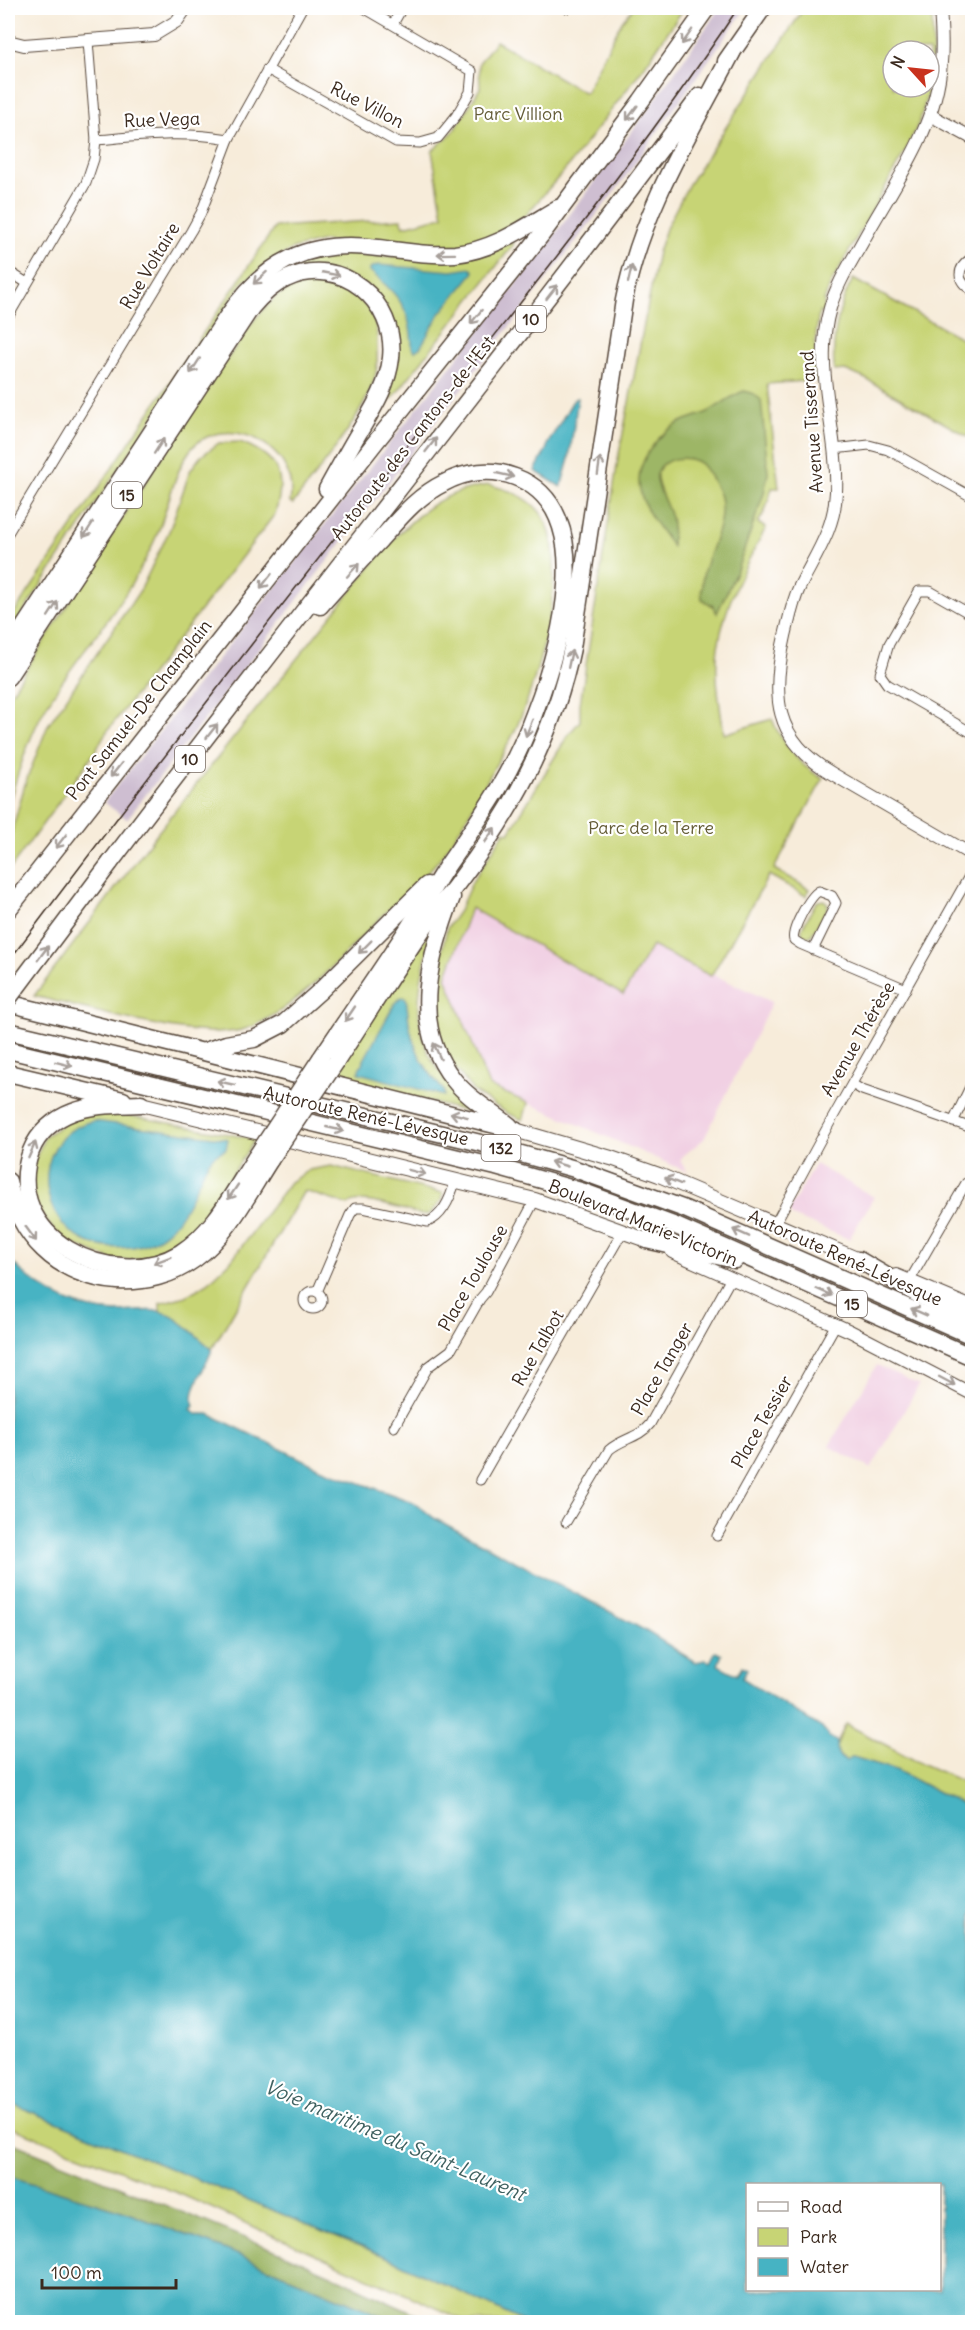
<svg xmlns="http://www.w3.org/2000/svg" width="980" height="2330" font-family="Delius,sans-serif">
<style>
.built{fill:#f1d0e3}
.industrial{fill:#cebed1}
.green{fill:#c7d475;stroke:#817f4a;stroke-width:1.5;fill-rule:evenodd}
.forest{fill:#9db666;stroke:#6c7042;stroke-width:1.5}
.water{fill:#46b3c3;stroke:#406e70;stroke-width:1.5;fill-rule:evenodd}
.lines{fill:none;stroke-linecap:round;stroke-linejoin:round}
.street-casing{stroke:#57473a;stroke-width:11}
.secondary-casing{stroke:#57473a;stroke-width:14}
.primary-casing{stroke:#57473a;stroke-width:16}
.highway-casing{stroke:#57473a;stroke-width:19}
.street{stroke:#fff;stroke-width:9}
.secondary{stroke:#fff;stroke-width:12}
.primary{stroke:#fff;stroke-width:14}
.highway{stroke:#fff;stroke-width:16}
.tram{stroke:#3b2a1e;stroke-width:1.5}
.highway-bridge-casing{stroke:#57473a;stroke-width:19;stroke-linecap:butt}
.highway-bridge{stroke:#fff;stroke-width:16}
.oneway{stroke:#a79f9a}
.labels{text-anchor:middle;stroke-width:4.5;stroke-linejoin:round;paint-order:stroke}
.shield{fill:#fff;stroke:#766a62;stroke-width:1.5}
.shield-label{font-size:16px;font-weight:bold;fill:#3b2a1e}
.street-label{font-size:18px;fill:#3b2a1e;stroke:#fff}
.park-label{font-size:18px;fill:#655d38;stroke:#fff}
.water-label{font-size:20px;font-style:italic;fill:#3f6160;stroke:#fff}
</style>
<rect width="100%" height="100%" fill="#fff"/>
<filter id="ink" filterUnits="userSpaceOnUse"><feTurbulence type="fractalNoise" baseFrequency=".0167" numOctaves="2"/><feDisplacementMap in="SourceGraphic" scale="12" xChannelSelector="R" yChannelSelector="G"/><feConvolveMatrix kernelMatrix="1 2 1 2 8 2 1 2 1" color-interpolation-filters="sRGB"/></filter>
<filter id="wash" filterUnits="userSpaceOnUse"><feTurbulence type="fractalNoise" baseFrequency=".008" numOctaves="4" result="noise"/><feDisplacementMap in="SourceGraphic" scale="24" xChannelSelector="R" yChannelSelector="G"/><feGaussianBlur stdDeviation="1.35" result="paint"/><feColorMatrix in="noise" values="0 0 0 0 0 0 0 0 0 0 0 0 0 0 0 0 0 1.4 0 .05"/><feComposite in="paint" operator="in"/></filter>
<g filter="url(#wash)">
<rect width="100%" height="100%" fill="#f7ecda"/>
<g class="built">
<path d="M 471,908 L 623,995 L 652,946 L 772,1002 L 704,1139 L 683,1156 L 680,1161 L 688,1172 L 489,1086 L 446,977 Z"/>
<path d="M 815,1164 L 874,1197 L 849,1239 L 792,1216 L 789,1211 Z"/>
<path d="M 877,1365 L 919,1385 L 871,1469 L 829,1446 Z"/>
</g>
<path class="industrial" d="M 720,8 L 746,8 L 619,186 L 127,819 L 113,809 L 104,802 L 547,245 L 647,111 Z"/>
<g class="green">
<path d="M 633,8 L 684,8 L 644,67 L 570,164 L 526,215 L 499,234 L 473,244 L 443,249 L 323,241 L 292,249 L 243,282 L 8,635 L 8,622 L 275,227 L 401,219 L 404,226 L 443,216 L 432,151 L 453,132 L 468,108 L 480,88 L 479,63 L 496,41 L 585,93 L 622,21 Z"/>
<path d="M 804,8 L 932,8 L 933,57 L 931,81 L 920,120 L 906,150 L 830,285 L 824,301 L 824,313 L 819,312 L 815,342 L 816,380 L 767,384 L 779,488 L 772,488 L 765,511 L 758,523 L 766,528 C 745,565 725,604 718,647 C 714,675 720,706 724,734 L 772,719 C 782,744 799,765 823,779 L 774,869 L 809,889 L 806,896 L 769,875 L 711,976 L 652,946 L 623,995 L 471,908 L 446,977 L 489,1086 L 528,1103 L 523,1120 L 507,1113 L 474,1092 L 443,1053 L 431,1000 L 447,928 L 459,911 L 472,882 L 505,831 L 509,833 L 568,735 L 580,721 L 580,704 L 618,459 L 658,252 L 667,226 L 689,184 ZM 893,51 L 929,51 L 929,87 L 893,87 Z"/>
<path d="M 511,242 L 514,244 L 392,399 L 386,395 L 394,374 L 369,286 L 285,271 C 318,239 365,260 405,256 C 440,252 476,246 511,242 Z"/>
<path d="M 853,279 L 972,344 L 972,439 L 866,379 L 845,370 L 834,371 C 832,338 837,308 853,279 Z"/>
<path d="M 312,282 C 332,281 348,289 362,302 C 374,313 378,328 377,344 C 377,353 378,363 376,372 C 369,410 317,472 293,504 L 290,503 C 293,484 289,467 275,453 C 257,433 226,426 201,440 C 176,455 168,511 156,537 C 141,572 120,604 97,634 C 78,660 58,684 43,712 C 27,742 18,774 8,805 L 8,698 L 178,431 L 254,320 L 276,296 L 297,285 Z"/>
<path d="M 240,442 C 278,456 287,475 275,514 L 105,734 L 93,755 L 8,872 L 8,845 L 25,784 L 48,725 L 141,589 L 170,529 L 190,471 L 200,457 L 219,443 Z"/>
<path d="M 489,485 C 507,489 528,497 540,512 C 574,557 538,677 518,724 C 512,739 502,754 494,768 C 478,798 461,831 440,858 C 426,877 405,893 388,910 C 350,947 296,1012 245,1029 C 202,1043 82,1007 34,996 L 155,836 L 387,546 C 419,513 441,491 489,485 Z"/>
<path d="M 824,900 L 828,904 L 827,909 L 811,936 L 805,937 L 802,934 L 802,928 L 815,904 L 818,901 Z"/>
<path d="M 435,924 C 422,969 406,1022 436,1066 C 448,1084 468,1100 483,1116 L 331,1076 Z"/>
<path d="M 110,1112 L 255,1139 L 197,1229 L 177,1245 L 157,1254 L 133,1260 L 115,1261 L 63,1240 L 35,1208 L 30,1172 L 45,1136 L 76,1116 Z"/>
<path d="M 331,1166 L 443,1193 L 442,1200 L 430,1214 L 422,1215 C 406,1211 361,1194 348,1205 L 304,1191 L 212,1349 L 181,1323 L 160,1311 L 160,1303 L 186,1296 L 208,1283 L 230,1262 L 290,1182 L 309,1170 Z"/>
<path d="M 846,1724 L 914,1760 L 972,1786 L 972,1810 L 896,1770 L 853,1757 L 847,1761 C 829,1754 840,1736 846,1724 Z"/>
<path d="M 8,2102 L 387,2257 L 524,2322 L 468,2322 L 180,2194 L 8,2126 Z"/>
</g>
<g class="forest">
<path d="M 744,391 L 754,394 L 761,400 L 768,473 L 764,493 L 737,570 L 717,613 L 713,606 L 702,599 C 697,561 728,533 720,497 C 717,488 709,473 702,465 C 691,454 660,456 657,475 C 655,486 669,507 671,518 C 673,527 672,537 672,546 C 661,530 646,513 641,494 C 632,465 657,434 681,422 C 690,418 699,416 708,412 C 720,405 731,396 744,391 Z"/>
<path d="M 8,2141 L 287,2255 L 434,2322 L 396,2322 L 229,2251 L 122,2211 L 8,2176 Z"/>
</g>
<g class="water">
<path d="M 378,265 L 452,271 L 471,268 L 474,272 L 439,315 L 420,348 L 415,351 L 412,348 C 411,308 399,296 370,271 L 370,268 Z"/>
<path d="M 578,398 L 569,459 L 561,487 L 535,471 L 547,448 L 547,445 L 574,399 Z"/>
<path d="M 401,997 L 406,998 C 408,1009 408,1021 411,1032 C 416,1054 429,1074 444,1091 L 444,1096 L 359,1073 L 359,1069 L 395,1003 Z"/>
<path d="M 94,1121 L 228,1139 L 226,1149 C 221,1152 214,1154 211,1159 C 204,1167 201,1178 196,1187 C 183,1217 167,1242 133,1247 C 115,1249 99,1248 83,1240 C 31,1214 35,1132 94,1121 Z"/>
<path d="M 8,1262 L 14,1264 C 42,1292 76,1311 117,1312 C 130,1312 146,1309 159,1311 C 176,1314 198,1338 212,1349 C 207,1366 188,1390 194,1406 L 191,1409 L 196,1414 L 209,1414 L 320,1468 L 415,1503 L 434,1518 L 646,1631 L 695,1662 L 706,1660 L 710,1662 L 716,1651 L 722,1654 L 718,1665 L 737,1675 L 742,1666 L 747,1669 L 742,1678 L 822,1728 L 828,1736 L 837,1742 C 837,1752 837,1758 847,1761 L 853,1757 L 896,1770 L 972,1810 L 972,2322 L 524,2322 L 387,2257 L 8,2102 ZM 940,2184 L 940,2290 L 748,2290 L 748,2184 Z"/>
<path d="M 8,2176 L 122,2211 L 229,2251 L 396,2322 L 8,2322 Z"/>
</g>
</g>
<g filter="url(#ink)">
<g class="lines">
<defs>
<g id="street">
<path d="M 566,8 L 568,8"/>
<path d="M 393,24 L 402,8"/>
<path d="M 267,69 L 396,142 L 420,143 L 438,138 L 456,116 L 470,92 L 472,71 L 364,8"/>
<path d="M 96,140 C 143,136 182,131 229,139"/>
<path d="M 972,258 C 956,268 956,281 972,290"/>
<path d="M 8,271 L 27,283"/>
<path d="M 8,317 L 86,183 L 94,159 L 96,140 L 88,41"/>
<path d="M 834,449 L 869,445 L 888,450 L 972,497"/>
<path d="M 8,533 L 191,231 L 201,213 L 229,139 L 302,8"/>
<path d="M 972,615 L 930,591 L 919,591 L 889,644 L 880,674 L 887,684 L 972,733"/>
<path d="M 813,950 L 836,903 L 832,896 L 819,891 C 810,896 790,931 794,940 L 800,944 L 906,989"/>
<path d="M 852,1084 L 862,1090 L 972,1128"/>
<path d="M 953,1122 L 972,1083"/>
<path d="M 775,1224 L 828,1126 L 972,871"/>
<path d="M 910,1280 L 966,1183"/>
<circle cx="313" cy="1300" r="9"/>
<path d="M 317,1292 L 350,1215 L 355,1208 L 363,1208 L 428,1222 C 444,1215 451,1197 455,1181"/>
<path d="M 394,1427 L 428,1367 L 451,1350 L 480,1299 L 486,1292 L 535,1200"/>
<path d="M 480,1480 L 623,1231"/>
<path d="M 566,1522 L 609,1450 C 621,1439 639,1438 650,1424 L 731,1278"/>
<path d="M 717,1536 L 836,1324"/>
</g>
<g id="secondary">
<path d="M 940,8 C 941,25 943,44 941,62 C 937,127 895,183 864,239 C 852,261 837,283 830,308 C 812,369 839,430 836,492 C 835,529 814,557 799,588 C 792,603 789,620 785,636 C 771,696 774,739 831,773 L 972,855"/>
<path d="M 8,41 L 24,45 L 154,35 L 177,21 L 186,8"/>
<path d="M 930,115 L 972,138"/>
<path d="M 672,1252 L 850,1331 L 972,1394"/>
<path d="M 896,1275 L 972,1307"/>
</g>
<g id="primary">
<path d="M 141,1104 L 535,1200 L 646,1240"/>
<path d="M 515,1130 L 611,1158 L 659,1175 L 859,1260"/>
</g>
<g id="highway">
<path d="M 726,61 L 763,8"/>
<path d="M 320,606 C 340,584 359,562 379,541 C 399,519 417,496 444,483 C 466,471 492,468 515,477 C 602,509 558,652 534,714 C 512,774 483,814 447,866 C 437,881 428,897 418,913 C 387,962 353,1010 321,1058"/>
<path d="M 8,651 L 227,317 C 266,261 308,239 378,248 C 403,251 429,256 455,254 C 494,250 525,227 558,208"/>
<path d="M 8,677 L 251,308 C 261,296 272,285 286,279 C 341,253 397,302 391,358 C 388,385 374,407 361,429 C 349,449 338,469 327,489"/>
<path d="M 110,863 C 304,606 508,355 700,96"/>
<path d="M 452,897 C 430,956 409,1023 453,1079 C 468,1098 491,1111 510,1126"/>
<path d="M 8,910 L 374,444 L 542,234 L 641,101 L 707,8"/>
<path d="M 8,1003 L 515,1130"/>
<path d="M 8,1031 L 489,1145 L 575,1169 L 685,1209 L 972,1336"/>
<path d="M 8,1050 L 496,1167 L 584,1192 L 676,1226 L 972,1357"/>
<path d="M 205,1051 L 226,1044 L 254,1039 L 283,1024 L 320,991 L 427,885"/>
<path d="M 336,1062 C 369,1012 400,961 434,913 C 441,903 450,894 457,884 C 511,813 554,736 572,648 L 624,300 C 642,210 690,133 732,53"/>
<path d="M 8,1073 L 123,1100"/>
<path d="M 141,1104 C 119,1105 94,1104 73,1112 C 54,1119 38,1133 31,1151 C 0,1236 112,1294 180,1253 C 214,1232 235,1189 256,1157"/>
<path d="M 8,1181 C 13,1207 24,1231 43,1249 C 83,1288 151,1292 195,1259 C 228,1235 248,1194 270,1160"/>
<path d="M 646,1240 L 735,1260"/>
<path d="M 859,1260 L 919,1295 L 972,1322"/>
</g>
</defs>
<use href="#street" class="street-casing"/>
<use href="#secondary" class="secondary-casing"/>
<use href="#primary" class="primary-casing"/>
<use href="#highway" class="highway-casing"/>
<use href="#street" class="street"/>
<use href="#secondary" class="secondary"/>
<use href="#primary" class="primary"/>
<use href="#highway" class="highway"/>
<path class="tram" d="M 8,962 C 137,790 270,620 403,451 C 518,306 635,162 738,8"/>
<defs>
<g id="highway-bridge">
<path d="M 8,999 L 110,863"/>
<path d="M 256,1157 L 321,1058"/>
<path d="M 270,1160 L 336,1062"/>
</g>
</defs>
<use href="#highway-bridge" class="highway-bridge-casing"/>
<use href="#highway-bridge" class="highway-bridge"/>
</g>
<defs><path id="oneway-shaft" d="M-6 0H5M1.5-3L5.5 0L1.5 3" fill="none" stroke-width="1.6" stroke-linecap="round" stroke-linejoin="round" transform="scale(1.5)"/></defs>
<g class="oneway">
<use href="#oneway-shaft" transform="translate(687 37) rotate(125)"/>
<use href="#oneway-shaft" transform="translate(632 113) rotate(127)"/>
<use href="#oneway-shaft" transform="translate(446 254) rotate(179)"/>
<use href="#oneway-shaft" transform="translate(331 274) rotate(11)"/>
<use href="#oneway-shaft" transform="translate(630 274) rotate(-77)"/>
<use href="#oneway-shaft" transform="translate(260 278) rotate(138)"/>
<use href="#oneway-shaft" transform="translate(552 292) rotate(-52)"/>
<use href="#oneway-shaft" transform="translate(476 317) rotate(129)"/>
<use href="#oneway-shaft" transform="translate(195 366) rotate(123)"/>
<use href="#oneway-shaft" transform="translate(431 445) rotate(-52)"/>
<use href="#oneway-shaft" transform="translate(159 446) rotate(-57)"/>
<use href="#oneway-shaft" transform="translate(599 466) rotate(-82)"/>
<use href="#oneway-shaft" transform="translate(505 475) rotate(13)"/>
<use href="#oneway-shaft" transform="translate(88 530) rotate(123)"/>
<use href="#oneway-shaft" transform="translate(353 570) rotate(-48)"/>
<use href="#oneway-shaft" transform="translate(266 581) rotate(128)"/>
<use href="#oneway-shaft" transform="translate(53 609) rotate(-57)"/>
<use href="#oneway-shaft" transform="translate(570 659) rotate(-78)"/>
<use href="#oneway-shaft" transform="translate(529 728) rotate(112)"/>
<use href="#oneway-shaft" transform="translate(212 731) rotate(-52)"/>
<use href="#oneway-shaft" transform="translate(116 770) rotate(128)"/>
<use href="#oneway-shaft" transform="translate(490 835) rotate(-56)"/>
<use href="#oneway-shaft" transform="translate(61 841) rotate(128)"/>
<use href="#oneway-shaft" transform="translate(365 947) rotate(135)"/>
<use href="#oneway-shaft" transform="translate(43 953) rotate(-53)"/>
<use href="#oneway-shaft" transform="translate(350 1014) rotate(124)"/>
<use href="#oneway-shaft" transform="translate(437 1051) rotate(-114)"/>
<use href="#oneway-shaft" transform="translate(64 1064) rotate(14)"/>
<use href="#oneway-shaft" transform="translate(226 1083) rotate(-167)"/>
<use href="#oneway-shaft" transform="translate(459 1115) rotate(-166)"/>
<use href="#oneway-shaft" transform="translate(335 1129) rotate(13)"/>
<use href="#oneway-shaft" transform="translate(32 1150) rotate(-66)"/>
<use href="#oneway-shaft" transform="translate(559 1164) rotate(-164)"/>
<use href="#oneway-shaft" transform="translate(417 1172) rotate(14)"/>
<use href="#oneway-shaft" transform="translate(673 1181) rotate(-158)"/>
<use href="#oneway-shaft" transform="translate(233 1192) rotate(124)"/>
<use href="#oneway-shaft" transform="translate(741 1233) rotate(-156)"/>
<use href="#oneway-shaft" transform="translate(31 1234) rotate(54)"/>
<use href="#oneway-shaft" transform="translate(162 1260) rotate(159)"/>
<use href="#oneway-shaft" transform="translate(824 1292) rotate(24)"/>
<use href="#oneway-shaft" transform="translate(919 1312) rotate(-156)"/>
<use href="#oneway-shaft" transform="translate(947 1381) rotate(28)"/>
</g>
</g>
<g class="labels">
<g class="shield">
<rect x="516" y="306" width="30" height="26" rx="4.5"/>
<rect x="112" y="482" width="30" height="26" rx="4.5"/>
<rect x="175" y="746" width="30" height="26" rx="4.5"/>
<rect x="481.5" y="1135" width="39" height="26" rx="4.5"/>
<rect x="837" y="1291" width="30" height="26" rx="4.5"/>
</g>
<g class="shield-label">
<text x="531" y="325">10</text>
<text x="127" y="501">15</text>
<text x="190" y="765">10</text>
<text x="501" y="1154">132</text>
<text x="852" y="1310">15</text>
</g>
<g class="street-label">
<text transform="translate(367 105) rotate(27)" y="6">Rue Villon</text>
<text transform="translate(162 120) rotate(-2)" y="6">Rue Vega</text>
<text transform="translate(150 266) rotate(-59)" y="6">Rue Voltaire</text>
<text transform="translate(812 422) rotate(-94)" y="6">Avenue Tisserand</text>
<text transform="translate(413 438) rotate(-52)" y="6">Autoroute des Cantons-de-l'Est</text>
<text transform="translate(139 710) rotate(-52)" y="6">Pont Samuel-De Champlain</text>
<text transform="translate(858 1039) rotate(-60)" y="6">Avenue Thérèse</text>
<text transform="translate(366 1116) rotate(13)" y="6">Autoroute René-Lévesque</text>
<text transform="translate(643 1223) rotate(22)" y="6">Boulevard Marie-Victorin</text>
<text transform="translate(845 1258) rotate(24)" y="6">Autoroute René-Lévesque</text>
<text transform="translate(473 1278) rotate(-60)" y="6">Place Toulouse</text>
<text transform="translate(538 1348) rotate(-60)" y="6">Rue Talbot</text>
<text transform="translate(662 1369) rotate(-60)" y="6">Place Tanger</text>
<text transform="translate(762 1422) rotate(-60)" y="6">Place Tessier</text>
</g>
<g class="park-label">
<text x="518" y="120">Parc Villion</text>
<text x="651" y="834">Parc de la Terre</text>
</g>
<g class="water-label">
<text transform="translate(395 2140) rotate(23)" y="7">Voie maritime du Saint-Laurent</text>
</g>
</g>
<rect width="980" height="2330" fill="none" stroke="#fff" stroke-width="30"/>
<rect x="746" y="2183" width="195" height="108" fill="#ffffff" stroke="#b1aaa5" stroke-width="1.5"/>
<rect x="758" y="2202" width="30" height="9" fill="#ffffff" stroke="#b1aaa5" stroke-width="1.5"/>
<text x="800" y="2213" font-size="18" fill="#3b2a1e">Road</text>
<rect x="758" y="2228" width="30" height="18" fill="#c7d475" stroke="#b1aaa5" stroke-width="1.5"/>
<text x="800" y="2243" font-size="18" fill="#3b2a1e">Park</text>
<rect x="758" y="2258" width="30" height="18" fill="#46b3c3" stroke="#b1aaa5" stroke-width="1.5"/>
<text x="800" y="2273" font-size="18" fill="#3b2a1e">Water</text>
<g transform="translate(911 69) rotate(297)"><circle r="28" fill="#ffffff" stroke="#b1aaa5" stroke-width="1.5"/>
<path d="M0-4.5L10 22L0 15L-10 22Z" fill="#c8321e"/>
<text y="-9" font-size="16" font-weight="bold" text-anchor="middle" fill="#3b2a1e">N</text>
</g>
<path d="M42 2279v9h134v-9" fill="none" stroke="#3b2a1e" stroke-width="3"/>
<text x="51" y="2279" font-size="18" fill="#3b2a1e" stroke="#ffffff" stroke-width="4.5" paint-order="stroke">100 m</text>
</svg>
